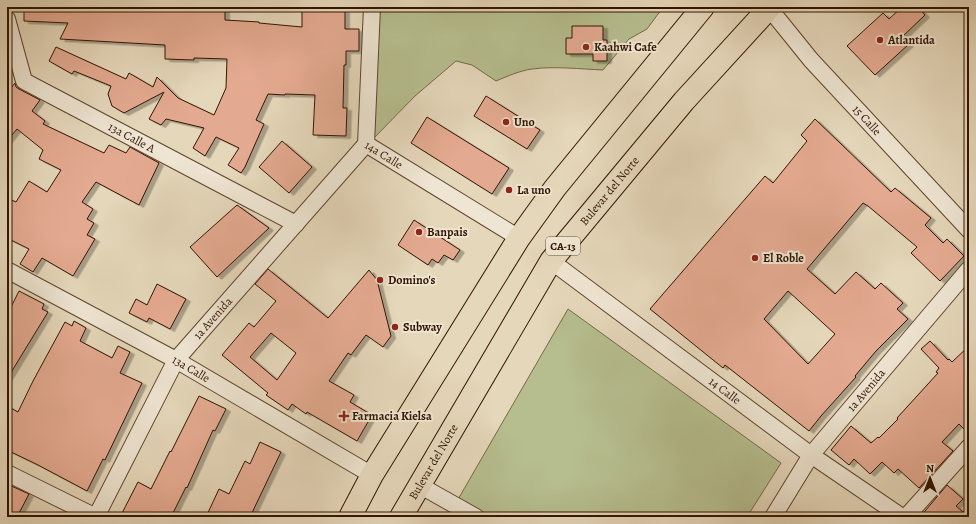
<svg xmlns="http://www.w3.org/2000/svg" width="976" height="524" font-family="Alegreya,serif">
<style>
.green{fill:#b6be8f;stroke:#746948}
.building{fill:#e4aa91;stroke:#321400;fill-rule:evenodd;filter:url(#shadow)}
.lines{fill:none;stroke-linecap:round;stroke-linejoin:round}
.minor-casing{stroke:#5f452e;stroke-width:18}
.trunk-casing{stroke:#321400;stroke-width:24}
.minor{stroke:#eee5d2;stroke-width:16}
.trunk{stroke:#e5d7ba;stroke-width:22}
.poi-dot{fill:#8f2418;stroke:#eee5d2;stroke-width:1.5}
.labels{text-anchor:middle;stroke-width:4;stroke-linejoin:round;paint-order:stroke}
.shield{fill:#eee5d2;stroke:#6a533f;stroke-width:1}
.shield-label{font-size:11px;font-weight:bold;fill:#321400}
.poi-label{font-size:12px;font-weight:bold;fill:#321400;stroke:#eee5d2;text-anchor:start}
.street-label{font-size:12px;fill:#321400;stroke:#eee5d2}
</style>
<defs>
<filter id="shadow"><feDropShadow dx="4.5" dy="2.5" stdDeviation="0" flood-color="#0004"/></filter>
</defs>
<rect width="100%" height="100%" fill="#e5d7ba"/>
<filter id="stains"><feTurbulence type="fractalNoise" baseFrequency=".005" numOctaves="4"/><feColorMatrix values="0 0 0 0 .2 0 0 0 0 .09 0 0 0 0 .02 0 0 0 .5 -.17"/></filter>
<radialGradient id="worn" r=".72"><stop offset=".6" stop-color="#630" stop-opacity="0"/><stop offset="1" stop-color="#630" stop-opacity=".3"/></radialGradient>
<g class="green">
<path d="M 379,7 L 571,7 L 661,10 L 647,29 L 629,39 L 603,70 C 581,69 553,66 532,69 C 519,71 508,76 496,81 L 472,65 L 456,61 L 415,96 L 371,141 Z"/>
<path d="M 568,309 L 781,463 L 747,517 L 470,517 L 453,508 Z"/>
</g>
<g class="building">
<path d="M 24,7 L 225,7 L 225,20 L 259,22 L 259,23 L 302,27 L 302,10 L 345,10 L 345,29 L 359,29 L 359,51 L 346,51 L 346,65 L 344,65 L 343,108 L 347,108 L 346,136 L 313,135 L 315,95 L 285,94 L 285,95 L 268,94 L 256,120 L 264,124 L 245,167 L 241,173 L 228,165 L 239,148 L 216,137 L 205,156 L 193,148 L 204,128 L 166,119 L 161,125 L 149,119 L 164,92 L 124,113 L 112,106 L 108,94 L 111,86 L 74,71 L 72,74 L 49,61 L 56,47 L 126,79 L 129,73 L 153,87 L 157,77 L 178,98 L 214,115 L 226,88 L 227,59 L 194,58 L 194,60 L 165,59 L 165,45 L 60,39 L 68,23 L 24,21 Z"/>
<path d="M 902,7 L 918,7 L 925,15 L 902,37 L 909,44 L 875,75 L 847,46 L 883,13 L 889,19 Z"/>
<path d="M 572,26 L 603,26 L 603,40 L 607,40 L 607,61 L 593,61 L 593,54 L 566,54 L 566,38 L 572,38 Z"/>
<path d="M 15,83 L 16,87 L 19,89 L 40,100 L 32,111 L 45,121 L 43,124 L 104,153 L 109,145 L 126,153 L 130,147 L 159,163 L 139,205 L 96,182 L 82,202 L 93,209 L 87,219 L 94,223 L 87,235 L 95,239 L 73,276 L 42,258 L 33,272 L 20,264 L 29,249 L 7,238 L 7,198 L 16,202 L 29,181 L 47,192 L 61,170 L 39,159 L 43,150 L 17,129 L 7,141 L 7,93 Z"/>
<path d="M 486,96 L 540,130 L 527,149 L 474,116 Z"/>
<path d="M 427,117 L 509,168 L 492,194 L 411,143 Z"/>
<path d="M 815,119 L 891,192 L 895,188 L 931,218 L 925,225 L 943,243 L 947,239 L 964,256 L 940,281 L 911,253 L 917,247 L 868,206 L 863,203 L 807,269 L 835,294 L 856,272 L 875,289 L 881,283 L 903,303 L 897,309 L 908,319 L 876,351 L 855,376 L 856,377 L 821,416 L 809,431 L 725,365 L 723,368 L 650,309 L 765,176 L 773,183 L 807,141 L 801,135 ZM 788,291 L 835,334 L 808,364 L 764,319 Z"/>
<path d="M 282,141 L 312,167 L 289,193 L 259,167 Z"/>
<path d="M 237,205 L 269,228 L 217,277 L 190,247 Z"/>
<path d="M 414,220 L 460,250 L 453,260 L 444,255 L 438,263 L 432,259 L 428,265 L 398,245 Z"/>
<path d="M 268,269 L 328,318 L 369,270 L 377,280 L 391,336 L 383,347 L 366,335 L 351,355 L 348,353 L 329,381 L 354,395 L 350,402 L 372,415 L 357,441 L 307,412 L 306,414 L 292,404 L 288,410 L 266,395 L 268,393 L 222,355 L 249,323 L 254,327 L 276,301 L 255,284 ZM 271,333 L 296,353 L 277,380 L 250,357 Z"/>
<path d="M 157,284 L 186,299 L 170,329 L 149,318 L 147,322 L 129,313 L 136,299 L 147,305 Z"/>
<path d="M 19,291 L 44,304 L 42,309 L 48,312 L 7,379 L 7,315 Z"/>
<path d="M 74,321 L 86,328 L 80,341 L 112,358 L 118,346 L 130,352 L 120,373 L 142,383 L 105,460 L 103,459 L 87,491 L 38,465 L 7,450 L 7,406 L 18,412 L 33,381 L 65,322 L 72,326 Z"/>
<path d="M 930,341 L 948,360 L 949,359 L 952,362 L 969,346 L 969,434 L 959,424 L 942,442 L 953,451 L 919,488 L 898,469 L 894,473 L 882,462 L 870,474 L 854,459 L 849,465 L 831,450 L 851,426 L 871,443 L 878,437 L 879,438 L 898,419 L 897,418 L 938,373 L 936,372 L 939,368 L 921,349 Z"/>
<path d="M 199,396 L 226,409 L 215,431 L 213,430 L 187,488 L 186,487 L 171,517 L 120,517 L 138,482 L 151,489 L 170,451 L 171,452 Z"/>
<path d="M 260,442 L 281,452 L 250,517 L 206,517 L 219,489 L 229,494 L 245,461 L 250,464 Z"/>
<path d="M 7,484 L 29,494 L 17,517 L 7,517 Z"/>
<path d="M 947,485 L 963,499 L 956,506 L 969,517 L 920,517 Z"/>
</g>
<g class="lines">
<defs>
<g id="minor">
<path id="s1" d="M 372,7 L 366,144 L 519,238"/>
<path id="s2" d="M 769,8 L 811,60 L 969,230"/>
<path id="s3" d="M 7,19 L 24,81 L 296,224"/>
<path id="s4" d="M 551,261 L 811,455 L 902,517"/>
<path id="s5" d="M 7,270 L 176,360 L 372,475"/>
<path d="M 7,473 L 96,517"/>
<path d="M 419,485 L 476,517"/>
<path id="s6" d="M 96,517 L 176,360 L 366,144"/>
<path id="s7" d="M 773,517 L 811,455 L 969,269"/>
<path d="M 906,517 L 969,447"/>
</g>
<g id="trunk">
<path d="M 350,517 L 372,475 L 519,238 L 555,188 L 703,7"/>
<path id="s8" d="M 401,517 L 551,261 L 684,101 L 770,7"/>
</g>
</defs>
<use href="#minor" class="minor-casing"/>
<use href="#trunk" class="trunk-casing"/>
<use href="#minor" class="minor"/>
<use href="#trunk" class="trunk"/>
</g>
<g class="poi-dot">
<circle cx="880" cy="40" r="4"/>
<circle cx="586" cy="47" r="4"/>
<circle cx="506" cy="122" r="4"/>
<circle cx="509" cy="190" r="4"/>
<circle cx="419" cy="232" r="4"/>
<circle cx="755" cy="258" r="4"/>
<circle cx="380" cy="280" r="4"/>
<circle cx="395" cy="327" r="4"/>
<path d="M342 410h4v4h4v4h-4v4h-4v-4h-4v-4h4z"/>
</g>
<g class="labels">
<rect class="shield" x="546" y="237" width="34" height="18" rx="3"/>
<g class="shield-label">
<text x="563" y="250">CA-13</text>
</g>
<g class="poi-label">
<text x="888" y="44">Atlantida</text>
<text x="594" y="51">Kaahwi Cafe</text>
<text x="514" y="126">Uno</text>
<text x="517" y="194">La uno</text>
<text x="427" y="236">Banpais</text>
<text x="763" y="262">El Roble</text>
<text x="388" y="284">Domino's</text>
<text x="403" y="331">Subway</text>
<text x="352" y="420">Farmacia Kielsa</text>
</g>
<g class="street-label">
<text dy="4" stroke="none"><textPath href="#s2" startOffset="149">15 Calle</textPath></text>
<text dy="4" stroke="none"><textPath href="#s3" startOffset="186">13a Calle A</textPath></text>
<text dy="4" stroke="none"><textPath href="#s1" startOffset="158">14a Calle</textPath></text>
<text dy="4" stroke="none"><textPath href="#s8" startOffset="388">Bulevar del Norte</textPath></text>
<text dy="4" stroke="none"><textPath href="#s6" startOffset="232">1a Avenida</textPath></text>
<text dy="4" stroke="none"><textPath href="#s5" startOffset="209">13a Calle</textPath></text>
<text dy="4" stroke="none"><textPath href="#s7" startOffset="158">1a Avenida</textPath></text>
<text dy="4" stroke="none"><textPath href="#s4" startOffset="217">14 Calle</textPath></text>
<text dy="4" stroke="none"><textPath href="#s8" startOffset="64">Bulevar del Norte</textPath></text>
</g>
</g>
<rect width="976" height="524" fill="none" stroke="#e5d7ba" stroke-width="24"/>
<rect x="8" y="8" width="960" height="508" fill="none" stroke="#321400" stroke-width="2"/>
<rect x="12" y="12" width="952" height="500" fill="none" stroke="#321400"/>
<g transform="translate(930 478)" stroke="#eee5d2" stroke-width="3" paint-order="stroke">
<path d="M0-3L7 15L0 10L-7 15Z" fill="#321400"/>
<text y="-6" font-size="11" font-weight="bold" text-anchor="middle" fill="#321400">N</text>
</g>
<rect width="100%" height="100%" filter="url(#stains)"/>
<rect width="100%" height="100%" fill="url(#worn)"/>
</svg>
